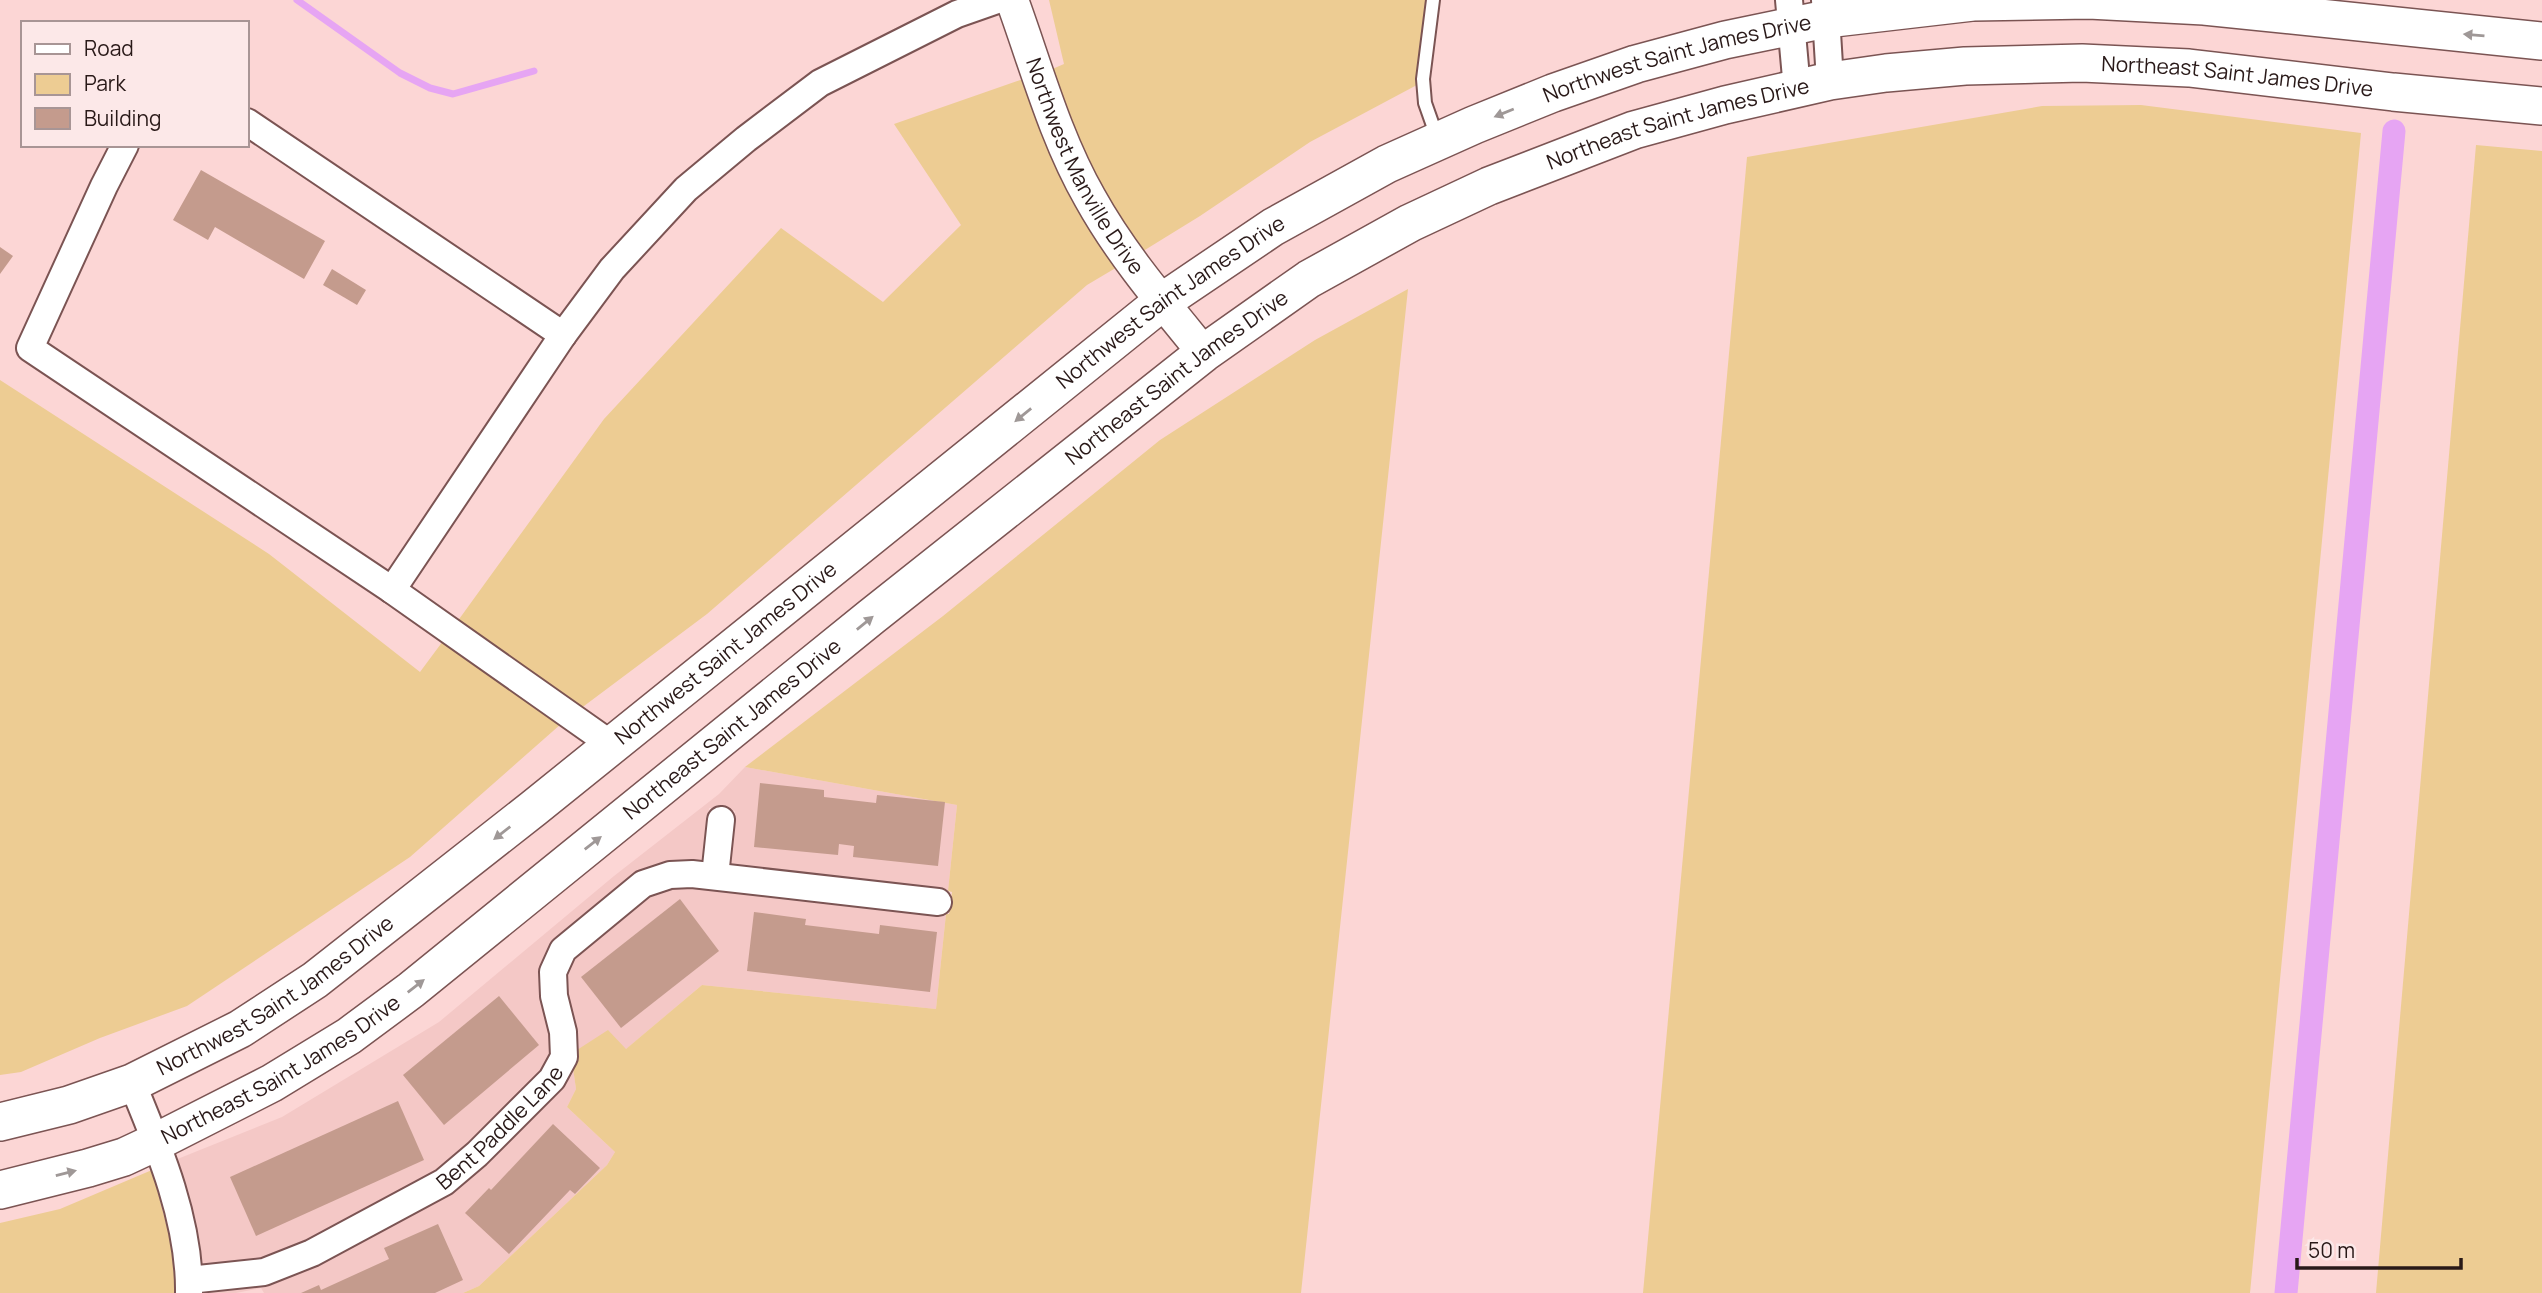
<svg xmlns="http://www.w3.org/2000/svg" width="2542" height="1293" font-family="Manrope,sans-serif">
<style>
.built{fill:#f4c8c6}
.green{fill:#edcc93}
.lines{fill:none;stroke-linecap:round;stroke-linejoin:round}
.stream{stroke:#e6a5f3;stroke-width:7}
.canal{stroke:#e6a5f3;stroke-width:23}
.building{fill:#c49b8d}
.service-casing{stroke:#7b5453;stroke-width:16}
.minor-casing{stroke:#7b5453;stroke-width:30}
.tertiary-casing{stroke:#7b5453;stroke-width:35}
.secondary-casing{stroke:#7b5453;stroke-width:40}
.service{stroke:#fff;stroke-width:12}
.minor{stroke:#fff;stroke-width:26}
.tertiary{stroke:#fff;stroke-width:32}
.secondary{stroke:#fff;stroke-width:37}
.oneway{fill:#9f9897}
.labels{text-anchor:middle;stroke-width:5;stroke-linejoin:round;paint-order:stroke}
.street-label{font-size:21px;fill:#291918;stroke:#fce8e8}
</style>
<rect width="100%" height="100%" fill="#fcd6d5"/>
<g class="built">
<path d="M 745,767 L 957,805 L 948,891 L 729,867 L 735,811 L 709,808 L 704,864 L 554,942 L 551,1054 L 541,1072 L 468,1146 L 436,1173 L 306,1243 L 260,1261 L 200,1267 L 175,1160 L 282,1117 L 439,1022 L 614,876 L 719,794 Z"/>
<path d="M 693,885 L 946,914 L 936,1009 L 702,985 L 625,1050 L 577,1050 L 576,1029 L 566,994 L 566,975 L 574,957 L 650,894 L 672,887 Z"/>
<path d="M 573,1068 L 576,1089 L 567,1107 L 615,1152 L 607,1165 L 479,1286 L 463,1293 L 264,1293 L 261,1288 L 236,1293 L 202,1293 L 202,1290 L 317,1264 Z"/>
</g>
<g class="green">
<path d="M 1049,0 L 1438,0 L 1430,78 L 1310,142 L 1200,216 L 1140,253 L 1100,192 L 1050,70 L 1064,64 Z"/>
<path d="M 1026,78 L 1119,266 L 1087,285 L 707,614 L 580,709 L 457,622 L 604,419 L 781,228 L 883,302 L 961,225 L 894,124 Z"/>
<path d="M 2141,105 L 2361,133 L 2250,1293 L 1643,1293 L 1747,157 L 2042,106 Z"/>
<path d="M 2476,145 L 2542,151 L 2542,1293 L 2376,1293 Z"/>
<path d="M 1408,289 L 1301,1293 L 463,1293 L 479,1286 L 607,1165 L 615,1152 L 567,1107 L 576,1089 L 573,1068 L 577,1050 L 608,1030 L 626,1049 L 702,985 L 936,1009 L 946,914 L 949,914 L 952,892 L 948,891 L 957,805 L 745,767 L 943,616 L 1160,440 L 1315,340 Z"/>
<path d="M 0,380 L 269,554 L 420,672 L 443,641 L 561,724 L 410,857 L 187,1006 L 100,1038 L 21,1072 L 0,1075 Z"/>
<path d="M 152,1170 L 171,1243 L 176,1293 L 0,1293 L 0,1223 L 60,1209 Z"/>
</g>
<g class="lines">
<path class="stream" d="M 297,0 L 400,73 L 430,88 L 453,94 L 534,71"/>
<path class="canal" d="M 2286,1293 L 2394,131"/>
</g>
<g class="building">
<path d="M 201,170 L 325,241 L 304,279 L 215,227 L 208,240 L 173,220 Z"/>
<path d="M 0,247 L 13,256 L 0,274 Z"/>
<path d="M 332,269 L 366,290 L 357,305 L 323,285 Z"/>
<path d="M 760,783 L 824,790 L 824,797 L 876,803 L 877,795 L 945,802 L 938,866 L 853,857 L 854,846 L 839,844 L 838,855 L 754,847 Z"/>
<path d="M 680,899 L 719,951 L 621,1028 L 581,977 Z"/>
<path d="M 754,912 L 806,919 L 805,925 L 879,934 L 880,925 L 937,932 L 930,992 L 747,971 Z"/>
<path d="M 499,996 L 539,1045 L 444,1125 L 403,1075 Z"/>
<path d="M 398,1101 L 424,1160 L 256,1236 L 230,1177 Z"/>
<path d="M 553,1124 L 600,1168 L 575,1194 L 570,1190 L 509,1254 L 465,1213 L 489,1188 L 491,1190 Z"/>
<path d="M 438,1224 L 463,1280 L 435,1293 L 301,1293 L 319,1285 L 321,1290 L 389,1259 L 384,1248 Z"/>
</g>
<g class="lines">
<defs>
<path id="service" d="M 1433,0 L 1423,79 L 1425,103 L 1437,137"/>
<g id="minor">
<path d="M 1789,0 L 1797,89"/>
<path d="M 1825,0 L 1830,81"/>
<path d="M 247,122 L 563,335"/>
<path d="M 125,145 L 104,186 L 30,348 L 392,590 L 612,745"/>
<path d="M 392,590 L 563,335 L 612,269 L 686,189 L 746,139 L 820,83 L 957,14 L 997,0"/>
<path d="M 715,876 L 721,820"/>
<path d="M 132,1083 C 159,1148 190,1221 189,1293"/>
<path id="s1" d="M 189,1280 L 264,1272 L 312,1253 L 444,1182 L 477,1154 L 552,1079 L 564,1057 L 563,1032 L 554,996 L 553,972 L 563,950 L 643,884 L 670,875 L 692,874 L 938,902"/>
</g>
<g id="tertiary">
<path id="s2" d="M 1012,0 C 1036,66 1055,137 1090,198 C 1121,254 1163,303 1204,353"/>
</g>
<g id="secondary">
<path id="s3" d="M 0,1122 L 69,1105 L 132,1083 L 240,1029 L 315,980 L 534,808 L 1162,302 L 1273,227 L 1387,164 L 1474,125 L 1553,93 L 1636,64 L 1725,40 L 1826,19 L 1973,2 L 2089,0 L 2204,6 L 2542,41"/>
<path id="s4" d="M 0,1190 L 88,1168 L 124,1157 L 156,1142 L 272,1083 L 349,1036 L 411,990 L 871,617 L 1204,353 L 1309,279 L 1410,223 L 1489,186 L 1634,130 L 1725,105 L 1830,81 L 1886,73 L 1965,66 L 2082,63 L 2189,68 L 2393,92 L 2542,106"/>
</g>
</defs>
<use href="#service" class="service-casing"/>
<use href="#minor" class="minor-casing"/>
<use href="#tertiary" class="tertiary-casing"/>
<use href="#secondary" class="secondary-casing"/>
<use href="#service" class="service"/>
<use href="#minor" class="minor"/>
<use href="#tertiary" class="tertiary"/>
<use href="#secondary" class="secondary"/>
</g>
<defs><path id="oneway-solid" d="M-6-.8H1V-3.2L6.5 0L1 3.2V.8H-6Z" transform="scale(1.75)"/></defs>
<g class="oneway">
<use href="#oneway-solid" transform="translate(2474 35) rotate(-175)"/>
<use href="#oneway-solid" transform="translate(1504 113) rotate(158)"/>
<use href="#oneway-solid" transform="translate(1023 415) rotate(141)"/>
<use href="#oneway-solid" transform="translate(865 623) rotate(-39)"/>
<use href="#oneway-solid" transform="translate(502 833) rotate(142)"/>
<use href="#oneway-solid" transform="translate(593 843) rotate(-38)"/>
<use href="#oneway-solid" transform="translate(416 986) rotate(-38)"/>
<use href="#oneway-solid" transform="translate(66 1173) rotate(-14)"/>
</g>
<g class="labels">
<g class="street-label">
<text dy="7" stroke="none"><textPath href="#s3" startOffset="2007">Northwest Saint James Drive</textPath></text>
<text dy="7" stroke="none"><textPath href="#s4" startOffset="2576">Northeast Saint James Drive</textPath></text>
<text dy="7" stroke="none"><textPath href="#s4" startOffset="2009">Northeast Saint James Drive</textPath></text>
<text dy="7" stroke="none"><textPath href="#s2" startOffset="182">Northwest Manville Drive</textPath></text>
<text dy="7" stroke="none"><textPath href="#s3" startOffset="1440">Northwest Saint James Drive</textPath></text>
<text dy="7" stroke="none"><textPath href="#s4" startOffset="1442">Northeast Saint James Drive</textPath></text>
<text dy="7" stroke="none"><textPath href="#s3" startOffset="873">Northwest Saint James Drive</textPath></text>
<text dy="7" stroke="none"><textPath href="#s4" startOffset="875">Northeast Saint James Drive</textPath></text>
<text dy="7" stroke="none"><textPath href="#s3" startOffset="306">Northwest Saint James Drive</textPath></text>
<text dy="7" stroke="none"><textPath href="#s4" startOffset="308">Northeast Saint James Drive</textPath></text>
<text dy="7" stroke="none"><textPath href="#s1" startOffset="355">Bent Paddle Lane</textPath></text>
</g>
</g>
<rect x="21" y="21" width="228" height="126" fill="#fce8e8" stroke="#a89595" stroke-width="2"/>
<rect x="35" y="44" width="35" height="10" fill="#ffffff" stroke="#a89595" stroke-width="2"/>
<text x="84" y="56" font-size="21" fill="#291918">Road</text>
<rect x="35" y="74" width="35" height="21" fill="#edcc93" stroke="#a89595" stroke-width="2"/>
<text x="84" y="91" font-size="21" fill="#291918">Park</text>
<rect x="35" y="108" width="35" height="21" fill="#c49b8d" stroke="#a89595" stroke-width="2"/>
<text x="84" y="126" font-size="21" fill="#291918">Building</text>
<path d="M2297 1258v10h164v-10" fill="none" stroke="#291918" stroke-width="3.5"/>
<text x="2308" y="1258" font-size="21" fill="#291918" stroke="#fce8e8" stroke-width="5" paint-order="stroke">50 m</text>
</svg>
